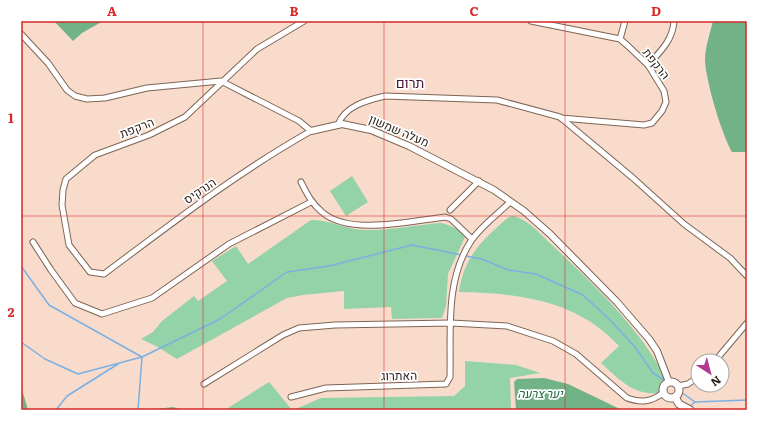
<svg xmlns="http://www.w3.org/2000/svg" width="768" height="431" font-family="Literata,Heebo,serif">
<style>
.green{fill:#94d2a8}
.forest{fill:#71b287}
.lines{fill:none;stroke-linecap:round;stroke-linejoin:round}
.stream{stroke:#7bb0e3;stroke-width:1.5}
.minor-casing{stroke:#7e6556;stroke-width:7}
.tertiary-casing{stroke:#7e6556;stroke-width:8}
.secondary-casing{stroke:#7e6556;stroke-width:9}
.minor{stroke:#fff;stroke-width:5}
.tertiary{stroke:#fff;stroke-width:6}
.secondary{stroke:#fff;stroke-width:7}
.grid{fill:none;stroke:#d62828;stroke-width:1;stroke-opacity:0.55}
.labels{text-anchor:middle;stroke-width:3.5;stroke-linejoin:round;paint-order:stroke}
.street-label{font-size:12px;fill:#2b211a;stroke:#fff}
.park-label{font-size:12px;font-style:italic;fill:#1e673e;stroke:#fff}
.quarter-label{font-size:14px;fill:#4a123b;stroke:#fff}
.neatline{fill:none;stroke:#d62828;stroke-width:1.5}
.grid-label{font-size:13px;text-anchor:middle;font-weight:bold;fill:#d62828}
</style>
<rect width="100%" height="100%" fill="#f8dbca"/>
<g class="green">
<path d="M 352,176 L 368,202 L 346,216 L 330,191 Z"/>
<path d="M 513,216 C 528,219 541,235 552,245 C 594,285 638,326 665,377 L 659,393 C 633,396 618,378 601,363 L 619,346 C 577,300 518,293 459,292 C 464,256 483,239 509,217 Z"/>
<path d="M 311,220 C 328,219 345,229 363,230 C 387,231 416,225 440,223 C 449,224 460,230 465,237 L 448,274 L 446,306 L 442,318 L 392,319 L 391,307 L 344,309 L 344,291 L 303,295 L 287,298 L 177,359 L 156,346 L 141,339 L 153,332 L 162,321 L 194,296 L 198,301 L 227,281 L 212,261 L 236,246 L 248,264 Z"/>
<path d="M 465,361 L 516,365 L 540,373 L 510,378 L 511,410 L 293,410 L 321,398 L 454,396 L 465,386 Z"/>
<path d="M 269,382 L 292,410 L 225,410 Z"/>
</g>
<g class="forest">
<path d="M 54,21 L 103,21 L 82,33 L 73,41 Z"/>
<path d="M 713,21 L 747,21 L 747,152 L 732,152 C 721,132 706,82 705,60 C 705,48 710,33 713,21 Z"/>
<path d="M 544,378 L 568,384 L 622,410 L 516,410 L 514,382 L 517,379 Z"/>
<path d="M 21,386 L 28,410 L 21,410 Z"/>
<path d="M 173,407 L 182,410 L 148,410 Z"/>
</g>
<g class="lines">
<g class="stream">
<path d="M 466,256 L 482,259 L 508,270 L 536,274 L 583,295 L 611,321 L 635,347 L 653,373 L 667,382"/>
<path d="M 21,266 L 49,305 L 142,357 L 138,410"/>
<path d="M 21,342 L 45,359 L 78,374 L 142,357 L 220,319 L 287,272 L 329,266 L 412,245 L 462,255"/>
<path d="M 670,384 L 695,402 L 747,400"/>
<path d="M 689,407 L 695,402"/>
<path d="M 56,410 L 67,396 L 118,364"/>
</g>
<defs>
<g id="minor">
<path d="M 531,21 L 620,39 L 628,46 L 648,65 L 664,91 L 666,102 L 662,111 L 652,123 L 644,125 L 561,118"/>
<path d="M 21,34 L 48,63 L 67,90 L 75,96 L 87,99 L 105,98 L 147,88 L 221,81 L 299,121 L 311,131 C 238,172 171,224 104,274 L 90,272 L 69,245 L 62,205 L 63,190 L 66,179 L 95,155 L 149,135 L 185,117 L 257,49 L 304,21"/>
<path d="M 620,39 L 625,21"/>
<path d="M 648,65 C 660,52 673,40 674,21"/>
<path d="M 338,125 C 344,106 368,100 385,96 L 497,100 L 560,117 L 633,178 L 684,224 L 730,258 L 747,276"/>
<path d="M 301,182 C 307,194 312,204 322,212 C 349,236 412,221 445,217 L 451,219 L 472,239"/>
<path d="M 450,210 L 479,181"/>
<path d="M 33,242 L 51,270 L 75,303 L 102,314 L 152,298 L 229,244 L 311,202"/>
<path d="M 715,361 L 747,323"/>
<path d="M 204,384 L 283,335 L 299,328 L 335,325 L 451,323 L 507,326 L 553,341 L 576,354 L 627,398 C 641,403 651,402 663,393"/>
<path d="M 678,386 L 688,384 L 698,377"/>
<path d="M 291,397 L 326,388 L 446,384 L 450,377 C 451,331 445,280 471,241 C 481,226 498,214 510,202"/>
</g>
<path id="tertiary" d="M 311,131 L 342,124 L 371,130 L 409,146 L 494,190 L 524,211 L 550,234 L 617,302 L 649,339 L 657,351 L 669,382"/>
<g id="secondary">
<circle cx="671" cy="390" r="8"/>
<path d="M 675,397 L 679,404 L 690,410"/>
</g>
</defs>
<use href="#minor" class="minor-casing"/>
<use href="#tertiary" class="tertiary-casing"/>
<use href="#secondary" class="secondary-casing"/>
<use href="#minor" class="minor"/>
<use href="#tertiary" class="tertiary"/>
<use href="#secondary" class="secondary"/>
</g>
<path class="grid" d="M 203,21 L 203,410M 384,21 L 384,410M 565,21 L 565,410M 21,216 L 747,216"/>
<g class="labels">
<g class="street-label">
<text transform="translate(656 64) rotate(52)" y="4">הרקפת</text>
<text transform="translate(137 128) rotate(-22)" y="4">הרקפת</text>
<text transform="translate(399 131) rotate(23)" y="4">מעלה שמשון</text>
<text transform="translate(200 191) rotate(-34)" y="4">הנרקיס</text>
<text transform="translate(399 376) rotate(-1)" y="4">האתרוג</text>
</g>
<g class="park-label">
<text x="540" y="398">יער צרעה</text>
</g>
<g class="quarter-label">
<text x="410" y="88">תרום</text>
</g>
</g>
<rect width="768" height="431" fill="none" stroke="#ffffff" stroke-width="44"/>
<g transform="translate(710 373) rotate(144)"><circle r="19" fill="#ffffff" stroke="#aaa6a3"/>
<path d="M0-3L7 15L0 10L-7 15Z" fill="#b23b91"/>
<text y="-6" font-size="11" font-weight="bold" text-anchor="middle" fill="#2b211a">N</text>
</g>
<rect x="22" y="22" width="724" height="387" class="neatline"/>
<g class="grid-label">
<text x="112" y="16">A</text>
<text x="294" y="16">B</text>
<text x="474" y="16">C</text>
<text x="656" y="16">D</text>
<text x="11" y="123">1</text>
<text x="11" y="317">2</text>
</g>
</svg>
